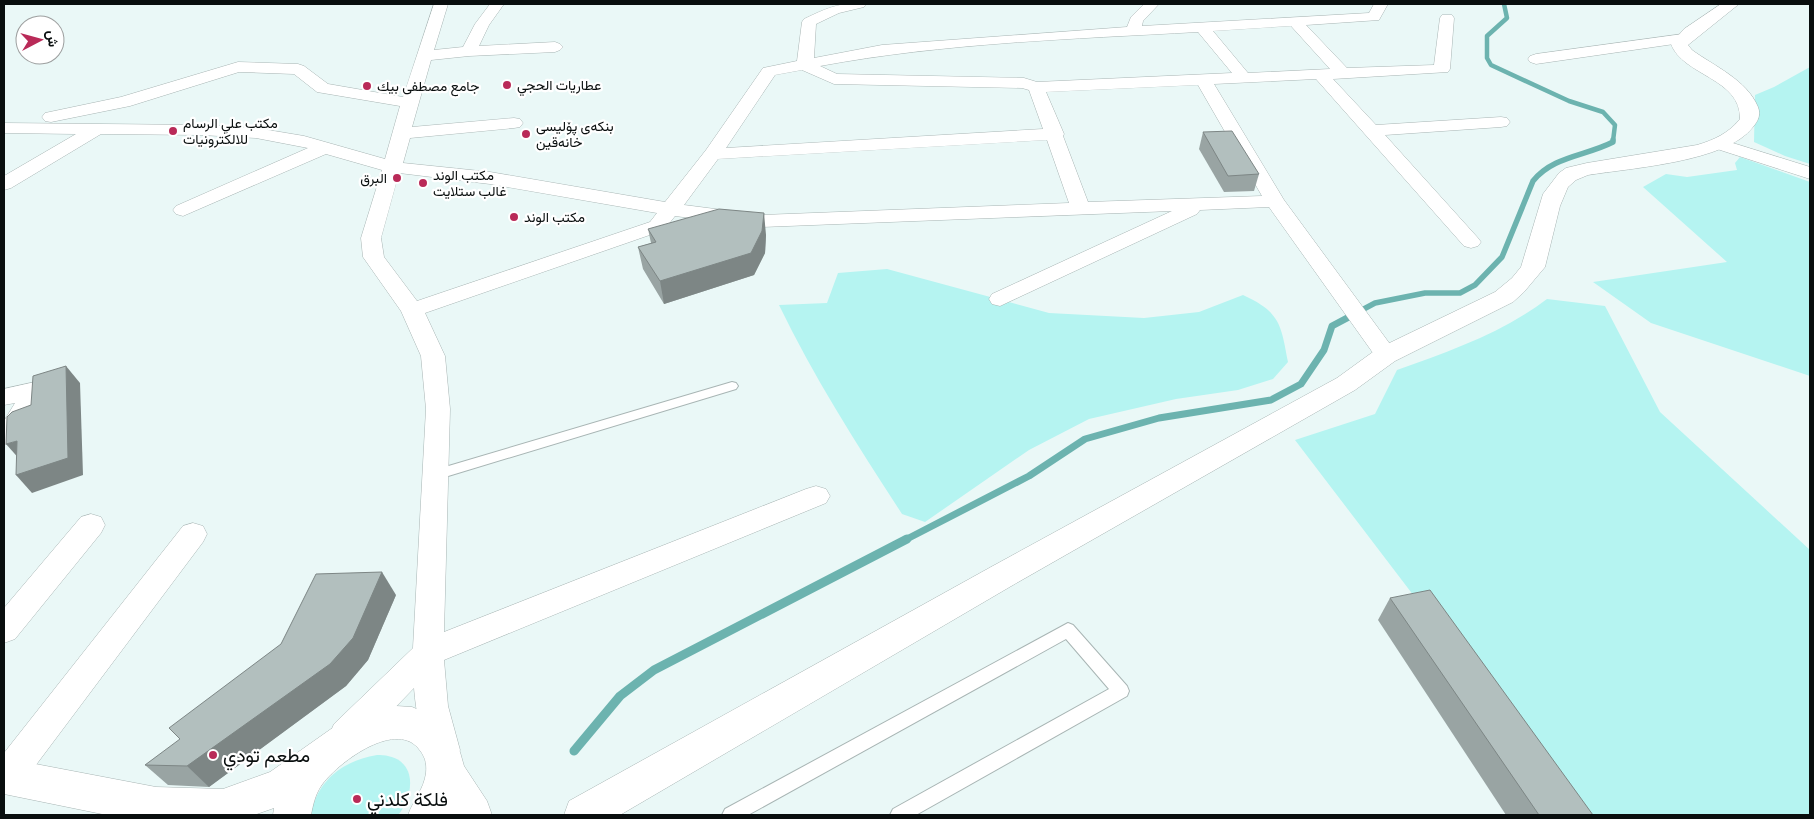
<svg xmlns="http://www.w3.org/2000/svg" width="1814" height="819" font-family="'Source Serif 4',Vazirmatn,serif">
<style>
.green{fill:#b5f4f1}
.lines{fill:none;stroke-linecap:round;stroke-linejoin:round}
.stream-far3{stroke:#6cb3af;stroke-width:4.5}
.stream-far2{stroke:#6cb3af;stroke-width:5.5}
.stream-far1{stroke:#6cb3af;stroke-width:7}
.stream{stroke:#6cb3af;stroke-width:9}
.lane-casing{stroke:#a8b5b4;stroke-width:2}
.street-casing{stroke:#a8b5b4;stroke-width:1}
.secondary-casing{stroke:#a8b5b4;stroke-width:1}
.primary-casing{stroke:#a8b5b4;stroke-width:1}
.lane{fill:#fff;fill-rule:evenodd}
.street{fill:#fff;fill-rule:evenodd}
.secondary{fill:#fff;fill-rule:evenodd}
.primary{fill:#fff;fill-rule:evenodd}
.wall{fill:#99a4a3}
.shaded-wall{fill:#7d8685}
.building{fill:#b2bfbe;stroke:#7d8685}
.poi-dot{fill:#b92a58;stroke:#fff;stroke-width:2}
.labels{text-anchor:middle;stroke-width:4.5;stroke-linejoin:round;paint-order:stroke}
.far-poi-label{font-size:14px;fill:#090e0e;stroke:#fff;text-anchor:start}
.near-poi-label{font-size:19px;fill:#090e0e;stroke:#fff;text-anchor:start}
</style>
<rect width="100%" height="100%" fill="#eaf8f7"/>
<g class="green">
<path d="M 1810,67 L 1810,164 L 1785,156 L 1754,142 L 1755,95 L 1774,87 Z"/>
<path d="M 1740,157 L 1810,182 L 1810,376 L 1651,323 L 1593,282 L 1727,262 L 1643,187 L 1666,174 L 1687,177 L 1737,170 L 1735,163 Z"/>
<path d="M 887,269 L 1049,313 L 1144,318 L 1199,312 L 1243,295 C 1280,312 1281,324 1288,362 L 1273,379 L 1238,390 L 1176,399 L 1089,419 L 1029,450 L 925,522 L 902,514 C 858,446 814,378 779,305 L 827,303 L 838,273 Z"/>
<path d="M 1547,299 L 1605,306 L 1660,412 L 1810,550 L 1810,815 L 1581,815 L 1295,440 L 1375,414 L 1397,370 C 1450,351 1502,333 1547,299 Z"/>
<path d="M 377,755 C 385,755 393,756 400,761 C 417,774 410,801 398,815 L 311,815 C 316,781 344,760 377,755 Z"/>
</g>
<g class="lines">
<path class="stream-far3" d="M 1504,4 L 1507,18 L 1487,36 L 1487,58 L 1491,65 L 1569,101 L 1603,112 L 1615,125 L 1613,141"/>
<path class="stream-far2" d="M 1347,318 L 1375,303 L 1425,293 L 1460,293 L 1475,285 L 1502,257 L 1533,181 C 1553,156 1586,156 1613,142 L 1613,140"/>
<path class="stream-far1" d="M 905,540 L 1029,476 L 1085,439 L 1159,418 L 1271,400 L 1301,384 L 1324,350 L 1332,326 L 1349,317"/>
<path class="stream" d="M 574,751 L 620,696 L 654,670 L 907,539"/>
<defs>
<g id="lane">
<path d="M 732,382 L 736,383 L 738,386 L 736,389 L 435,480 L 430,479 L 428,475 L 430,471 L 435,470 Z"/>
<path d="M 1068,623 L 1073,625 L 1127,686 L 1129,691 L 1127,696 L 916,815 L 890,815 L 893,809 L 1109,689 L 1066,639 L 748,815 L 722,815 L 725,809 Z"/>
</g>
<g id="street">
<path d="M 434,4 L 448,4 L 434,50 L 463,47 L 475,24 L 490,4 L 504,4 L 489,25 L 479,46 L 555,42 L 560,44 L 563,47 L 560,50 L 555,52 L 469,56 L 431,60 L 412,127 L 514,118 L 520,119 L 523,123 L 520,127 L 514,128 L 410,138 L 403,163 L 490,172 L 665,202 L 706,150 L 763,68 L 797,61 L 802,22 L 804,19 C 827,8 840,2 866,4 L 864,7 L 839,13 L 816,24 L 814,58 L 882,45 L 1127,27 L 1131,17 L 1144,4 L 1159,4 L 1143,21 L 1142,26 L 1369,13 L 1374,4 L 1388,4 L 1379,20 L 1306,25 L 1347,68 L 1434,65 L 1440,18 L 1442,15 L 1452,15 L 1454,18 L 1450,69 L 1448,72 L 1333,79 L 1376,125 L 1501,117 L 1507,118 L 1510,122 L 1507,126 L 1501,127 L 1385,135 L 1478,238 L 1481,242 L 1478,246 L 1471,248 L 1464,246 L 1316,79 L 1214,84 L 1284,200 L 1398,355 L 1394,360 L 1386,363 L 1378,360 L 1269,207 L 1200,210 L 1197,214 L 1000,306 L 992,304 L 989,299 L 992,294 L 1172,211 L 762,227 L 675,216 L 664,230 L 425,313 L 445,356 L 450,409 L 444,632 L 806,489 L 816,486 L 826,489 L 830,496 L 826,503 L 444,660 L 448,706 L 460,750 L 455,761 L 443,766 L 431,761 C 421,739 416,713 414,688 L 358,746 L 346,751 L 334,746 L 329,735 L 334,724 L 413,648 L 426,409 L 421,356 L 401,311 L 363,257 L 361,238 L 382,170 L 326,154 L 183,216 L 176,214 L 173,210 L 176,206 L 308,148 L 256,138 L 201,135 L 101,134 L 11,188 L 4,190 L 4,176 L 76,134 L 4,133 L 4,123 L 201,125 L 256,128 L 304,136 L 385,159 L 400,106 L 317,92 L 294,74 L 239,72 L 130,106 L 51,122 L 45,121 L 42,117 L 45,113 L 121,97 L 238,62 L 298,64 L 304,66 L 328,84 L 403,97 ZM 1291,26 L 1330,69 L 1248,73 L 1213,31 ZM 1198,32 L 1232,73 L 1037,82 L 1024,78 L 837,74 L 820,66 C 944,43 1072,39 1198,32 ZM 802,70 L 834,84 L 1022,88 L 1029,90 L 1043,129 L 726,148 L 775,75 ZM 1198,85 L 1262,196 L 1088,202 L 1063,136 L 1064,134 L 1046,92 ZM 1047,140 L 1069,203 L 762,215 L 684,205 L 718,159 ZM 399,173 L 490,184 L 657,213 L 650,222 L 417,301 L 384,257 L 381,238 Z"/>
<path d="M 1683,34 L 1688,36 L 1691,39 L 1688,42 L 1536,64 L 1530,62 L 1528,59 L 1530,56 L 1536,54 Z"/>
<path d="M 1720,139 L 1810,167 L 1810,179 L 1714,148 L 1711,144 L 1714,140 Z"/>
<path d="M 35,382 L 44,384 L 47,390 C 36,409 26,439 4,445 L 4,421 L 15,403 L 4,405 L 4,389 Z"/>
<path d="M 91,514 L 101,517 L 105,525 L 101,533 L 15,639 L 4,643 L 4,608 L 81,517 Z"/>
<path d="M 193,523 L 203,526 L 207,534 L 203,542 L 18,789 L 4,793 L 4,753 L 183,526 Z"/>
</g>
<path id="secondary" d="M 1721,4 L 1739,4 L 1688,45 L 1692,50 C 1714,66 1747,80 1758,107 C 1761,115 1758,121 1753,127 C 1727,162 1631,168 1588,175 L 1576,180 L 1568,187 L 1560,206 L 1545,267 L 1524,292 L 1513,302 L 1395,361 L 1355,390 L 1013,585 L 620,815 L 564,815 L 569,801 L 991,567 L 1337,378 L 1377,349 L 1495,292 L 1512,278 L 1521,267 L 1543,194 L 1559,173 L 1566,168 L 1587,163 L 1697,145 C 1714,140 1729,133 1740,119 C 1741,78 1683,76 1671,44 L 1684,29 Z"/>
<path id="primary" d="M 396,706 L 412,707 L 440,719 L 451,732 L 460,752 L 464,766 L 487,801 L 492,815 L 451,815 L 450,814 L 449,815 L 408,815 C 413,801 424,789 426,773 C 427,763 425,756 418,748 C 394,720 336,764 321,786 C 315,795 313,805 311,815 L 273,815 L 274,808 L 254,815 L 107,815 L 4,794 L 4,758 L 156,787 L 223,789 L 270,772 L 331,729 L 347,720 L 378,709 Z"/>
</defs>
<use href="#lane" class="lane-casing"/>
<use href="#street" class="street-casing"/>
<use href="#secondary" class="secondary-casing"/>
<use href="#primary" class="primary-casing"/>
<use href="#lane" class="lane"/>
<use href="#street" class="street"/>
<use href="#secondary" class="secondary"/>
<use href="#primary" class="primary"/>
</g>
<g class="wall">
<path d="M 1203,132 L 1259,174 L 1254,191 L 1224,192 L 1199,149 Z"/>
<path d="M 648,229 L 766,235 L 765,253 L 754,275 L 664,304 L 643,269 L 638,247 L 651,243 Z"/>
<path d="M 396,595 L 368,660 L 346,686 L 209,787 L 168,785 L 145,765 Z"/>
<path d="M 1390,598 L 1593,815 L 1506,815 L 1378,620 Z"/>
</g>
<g class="shaded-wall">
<path d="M 764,213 L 766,235 L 765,253 L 754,275 L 664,304 L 660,281 Z"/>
<path d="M 66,366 L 80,383 L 83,475 L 32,493 L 16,475 Z"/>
<path d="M 17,441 L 22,462 L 6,444 Z"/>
<path d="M 382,572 L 396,595 L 368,660 L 346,686 L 209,787 L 187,766 Z"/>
</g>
<g class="building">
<path d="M 1232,131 L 1259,174 L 1228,176 L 1203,132 Z"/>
<path d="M 719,209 L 764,213 L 762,231 L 751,253 L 660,281 L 638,247 L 656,242 L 648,229 Z"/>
<path d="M 66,366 L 68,458 L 16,475 L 17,441 L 6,444 L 7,417 L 12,412 L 31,405 L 33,376 Z"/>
<path d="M 382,572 L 353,638 L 330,664 L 187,766 L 145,765 L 180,739 L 169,728 L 281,644 L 316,574 Z"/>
<path d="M 1430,590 L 1593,815 L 1539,815 L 1390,598 Z"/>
</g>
<g class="poi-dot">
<circle cx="507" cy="85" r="5"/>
<circle cx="367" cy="86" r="5"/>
<circle cx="173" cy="131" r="5"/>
<circle cx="526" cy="134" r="5"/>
<circle cx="397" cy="178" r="5"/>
<circle cx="423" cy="183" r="5"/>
<circle cx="514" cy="217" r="5"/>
<circle cx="213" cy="755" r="5"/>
<circle cx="357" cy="799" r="5"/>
</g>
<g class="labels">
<g class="far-poi-label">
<text x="517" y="90">عطاريات الحجي</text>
<text x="377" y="91">جامع مصطفى بيك</text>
<text x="183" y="128">مكتب علي الرسام<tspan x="183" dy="16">للالكترونيات</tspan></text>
<text x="536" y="131">بنکەی پۆلیسی<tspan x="536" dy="16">خانەقین</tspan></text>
<text x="433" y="180">مكتب الوند<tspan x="433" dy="16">غالب ستلايت</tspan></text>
<text x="387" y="183" text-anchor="end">البرق</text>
<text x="524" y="222">مكتب الوند</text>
</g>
<g class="near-poi-label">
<text x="223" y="762">مطعم تودي</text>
<text x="367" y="806">فلكة كلدني</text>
</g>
</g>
<rect width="1814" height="819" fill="none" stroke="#090e0e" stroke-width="10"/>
<g transform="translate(40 40) rotate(84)"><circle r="24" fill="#ffffff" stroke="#9d9f9f"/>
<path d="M0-4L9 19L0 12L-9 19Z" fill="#b92a58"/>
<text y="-8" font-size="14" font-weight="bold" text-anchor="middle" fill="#090e0e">ش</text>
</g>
</svg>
